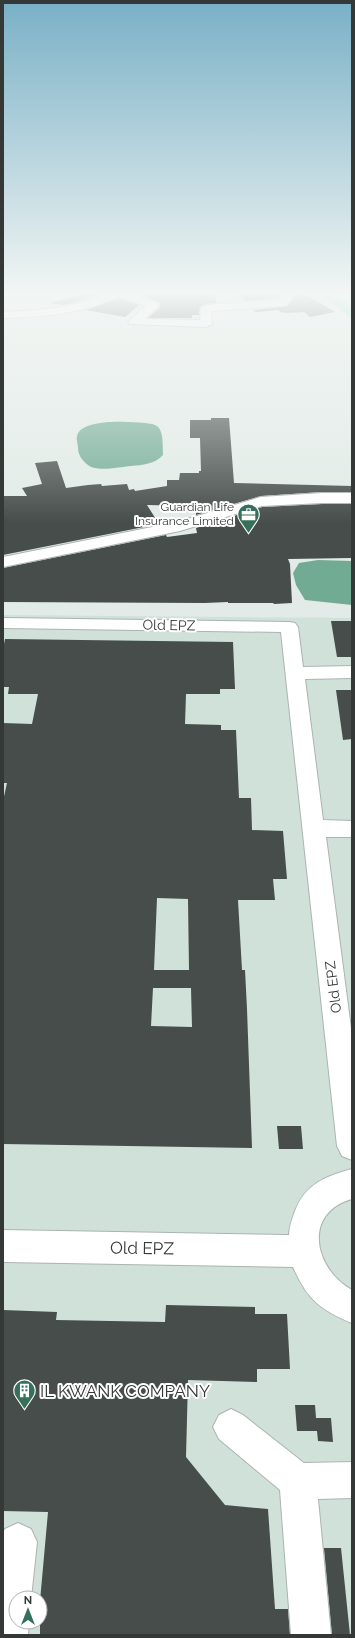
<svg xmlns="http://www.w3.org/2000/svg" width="355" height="1638" font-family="Raleway,sans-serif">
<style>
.built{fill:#d0e1d9;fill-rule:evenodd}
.water{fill:#72ab94}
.building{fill:#464d4a;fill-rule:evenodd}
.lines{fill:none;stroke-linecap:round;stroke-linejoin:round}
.minor-casing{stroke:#abb4b0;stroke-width:2}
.highway-casing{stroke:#c6c7c7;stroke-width:2}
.minor{fill:#fff;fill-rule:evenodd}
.highway{fill:#5de6b7;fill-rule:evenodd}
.labels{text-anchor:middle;stroke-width:4;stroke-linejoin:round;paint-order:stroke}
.far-poi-label{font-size:12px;fill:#343836;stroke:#fff;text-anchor:end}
.street-label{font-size:14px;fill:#343836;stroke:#fff}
.near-street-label{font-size:17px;fill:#343836;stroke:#fff}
.near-poi-label{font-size:17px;fill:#343836;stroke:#fff;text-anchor:start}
</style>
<rect width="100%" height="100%" fill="#e2ebe7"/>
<path class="built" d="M 3,615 L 352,618 L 352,1635 L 3,1635 ZM 16,1598 L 40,1598 L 40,1622 L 16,1622 Z"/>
<g class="water">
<path d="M 128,422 C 160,424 163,421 163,455 C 155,464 142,465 131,466 C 120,467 102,471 91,467 C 84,463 78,456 78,448 C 78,444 76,439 77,436 C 80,421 116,421 128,422 Z"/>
<path d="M 318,560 L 352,561 L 352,605 L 305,600 L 296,585 L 293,573 L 299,563 Z"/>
</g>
<g class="building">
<path d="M 90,293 L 103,293 L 69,304 L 62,305 L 49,303 Z"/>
<path d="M 137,293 L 216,293 L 216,303 L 206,304 L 200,307 L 199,315 L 192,315 L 192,318 L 148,318 L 159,308 L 160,304 L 159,302 Z"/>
<path d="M 238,293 L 278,293 L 280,298 L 245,301 Z"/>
<path d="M 291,293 L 303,293 L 335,312 L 310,317 L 304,312 L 287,313 L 280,312 L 279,310 L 256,312 L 253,310 L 287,306 L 293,299 Z"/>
<path d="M 119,298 L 139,305 L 125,317 L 86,310 Z"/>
<path d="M 211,418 L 229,418 L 234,483 L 352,486 L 352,492 L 322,492 L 261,496 L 196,515 L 196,506 L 147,505 L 159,524 L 3,555 L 3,496 L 27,496 L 22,488 L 42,484 L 35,463 L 57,461 L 66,488 L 88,485 L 101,484 L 102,486 L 127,484 L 129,490 L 134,489 L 135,491 L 167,486 L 167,480 L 179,480 L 180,473 L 199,473 L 199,471 L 201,471 L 200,438 L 190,438 L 190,420 L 211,420 Z"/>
<path d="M 322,504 L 352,504 L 352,558 L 288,559 L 290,564 L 292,603 L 274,604 L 273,603 L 228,603 L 228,602 L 205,603 L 3,602 L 3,568 L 166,535 L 167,537 L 197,533 L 196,528 L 262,507 Z"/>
<path d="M 331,621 L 352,621 L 352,657 L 337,657 Z"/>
<path d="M 5,639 L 233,642 L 235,689 L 220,689 L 220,694 L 186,694 L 185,724 L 221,725 L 221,730 L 236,730 L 239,798 L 251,798 L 252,830 L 283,831 L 287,879 L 273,879 L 275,900 L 238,900 L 242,970 L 245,970 L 247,1009 L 252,1148 L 3,1144 L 3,801 L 7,783 L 3,783 L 3,723 L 32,724 L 38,694 L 8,694 L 9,687 L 3,687 L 3,649 ZM 157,898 L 188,899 L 189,970 L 154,970 ZM 153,988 L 191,988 L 192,1027 L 151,1026 Z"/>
<path d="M 336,690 L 352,690 L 352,739 L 343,740 Z"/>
<path d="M 277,1126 L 301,1126 L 303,1149 L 279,1149 Z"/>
<path d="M 166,1305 L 255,1307 L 255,1314 L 287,1314 L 290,1369 L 257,1369 L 257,1382 L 188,1380 L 186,1457 L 225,1505 L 268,1509 L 275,1609 L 288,1609 L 290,1635 L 40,1635 L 40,1601 L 48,1512 L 3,1511 L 3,1310 L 57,1312 L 56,1320 L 165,1322 Z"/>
<path d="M 295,1405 L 315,1405 L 316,1418 L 331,1418 L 333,1442 L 318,1441 L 317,1431 L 297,1431 Z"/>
<path d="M 324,1548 L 341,1548 L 350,1635 L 332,1635 Z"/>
</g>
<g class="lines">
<defs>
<g id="minor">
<path d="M 107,293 L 132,293 L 158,303 L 159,305 L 158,307 L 144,319 L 200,320 L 201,308 L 206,305 L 280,300 L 282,298 L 279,293 L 289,293 L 292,298 L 287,305 L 283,306 L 211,311 L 212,324 L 206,327 L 130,324 L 128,322 L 130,320 L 146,306 L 119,296 C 82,314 44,317 3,318 L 3,312 C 39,310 74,309 107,293 Z"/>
<path d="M 322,493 L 352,493 L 352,503 L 322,503 L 262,506 L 180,531 L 3,567 L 3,557 L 177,522 L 261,497 Z"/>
<path d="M 3,618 L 289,622 L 295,623 L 298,627 L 303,667 L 352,666 L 352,678 L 305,679 L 323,820 L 352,821 L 352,837 L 326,837 L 352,1036 L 352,1160 L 342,1156 L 337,1146 L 281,632 L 3,628 Z"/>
<path d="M 352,1169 L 352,1199 C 302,1213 314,1269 352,1290 L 352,1323 C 320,1310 307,1299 293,1267 L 3,1262 L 3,1230 L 289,1235 C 289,1227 292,1219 295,1211 C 305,1184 326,1176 352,1169 Z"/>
<path d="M 231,1409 L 243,1415 L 304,1463 L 352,1462 L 352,1498 L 318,1499 L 331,1635 L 291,1635 L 280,1490 L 219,1439 L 213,1427 L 219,1415 Z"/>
<path d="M 18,1523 L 31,1529 L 37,1542 L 31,1598 L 16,1598 L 16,1622 L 29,1622 L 28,1635 L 3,1635 L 3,1533 L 5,1529 Z"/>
</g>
<path id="highway" d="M 320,293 L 332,293 L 352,308 L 352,316 L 348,315 Z"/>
</defs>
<use href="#minor" class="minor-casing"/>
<use href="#highway" class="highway-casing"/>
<use href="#minor" class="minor"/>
<use href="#highway" class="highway"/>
</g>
<linearGradient id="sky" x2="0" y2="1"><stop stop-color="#79b0c6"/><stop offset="0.56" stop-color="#f2f6f4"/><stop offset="1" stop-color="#f2f6f4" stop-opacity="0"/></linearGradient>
<rect width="355" height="523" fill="url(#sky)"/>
<defs>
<symbol id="office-pin" viewBox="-11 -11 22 30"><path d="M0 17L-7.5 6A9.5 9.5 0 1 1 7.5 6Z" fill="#35705a" stroke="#fff"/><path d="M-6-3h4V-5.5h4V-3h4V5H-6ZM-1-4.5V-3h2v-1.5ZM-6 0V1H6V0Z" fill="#fff"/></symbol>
<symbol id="building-pin" viewBox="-11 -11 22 30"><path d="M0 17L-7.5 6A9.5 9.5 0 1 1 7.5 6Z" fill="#35705a" stroke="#fff"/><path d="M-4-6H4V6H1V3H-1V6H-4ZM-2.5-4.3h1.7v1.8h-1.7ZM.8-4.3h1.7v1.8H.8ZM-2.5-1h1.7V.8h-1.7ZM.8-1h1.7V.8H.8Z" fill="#fff"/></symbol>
</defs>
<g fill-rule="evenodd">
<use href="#office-pin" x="236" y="502" width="25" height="34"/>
<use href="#building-pin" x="12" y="1378" width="25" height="34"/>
</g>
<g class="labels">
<g class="far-poi-label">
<text x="234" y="511">Guardian Life<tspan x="234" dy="14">Insurance Limited</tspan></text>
</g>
<g class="street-label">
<text transform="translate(169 625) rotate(1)" y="5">Old EPZ</text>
<text transform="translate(333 987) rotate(-97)" y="5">Old EPZ</text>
</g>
<g class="near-street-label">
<text transform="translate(142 1248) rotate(1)" y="6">Old EPZ</text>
</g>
<g class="near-poi-label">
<text x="40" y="1397">IL KWANK COMPANY</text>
</g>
</g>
<rect width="355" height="1638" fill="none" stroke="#343836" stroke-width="8"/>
<g transform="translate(28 1610)"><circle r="19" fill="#ffffff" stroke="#aeafaf"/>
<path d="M0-3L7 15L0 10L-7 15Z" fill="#35705a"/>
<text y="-6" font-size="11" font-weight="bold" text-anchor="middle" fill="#343836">N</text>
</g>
</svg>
